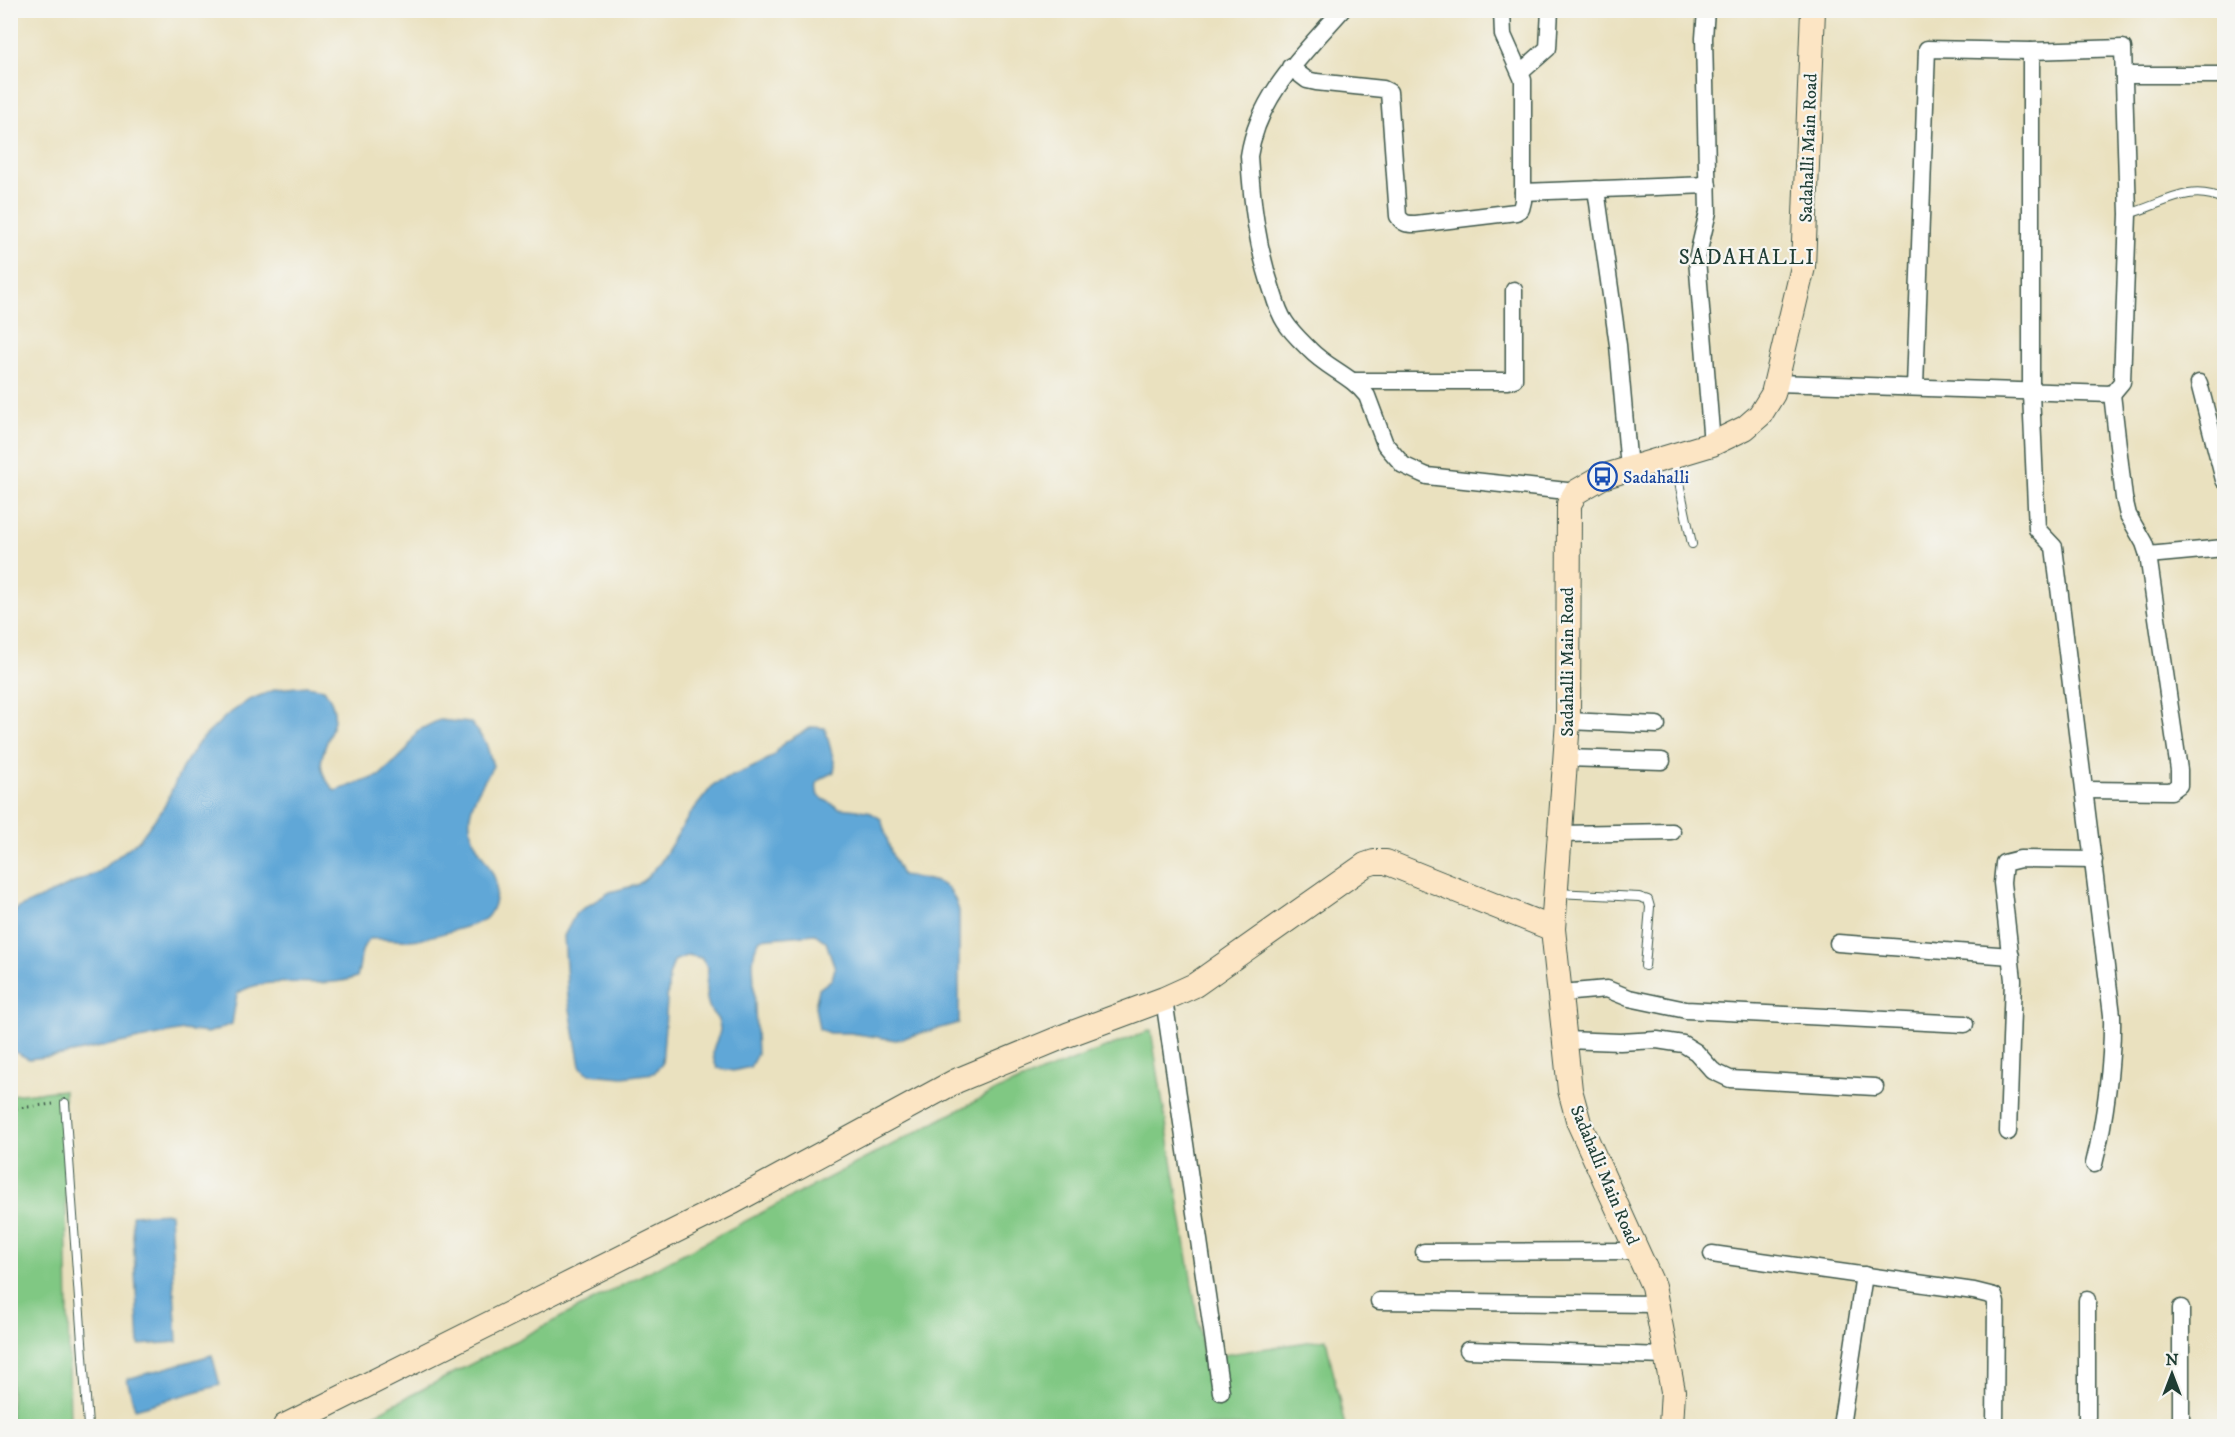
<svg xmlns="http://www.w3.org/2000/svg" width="2235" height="1437" font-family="'IM FELL DW Pica',serif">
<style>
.green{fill:#80c883;stroke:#50825c;stroke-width:1.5}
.water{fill:#61a7d7;stroke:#407286;stroke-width:1.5}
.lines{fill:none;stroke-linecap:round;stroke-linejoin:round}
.lane-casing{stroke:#3d5649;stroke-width:10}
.street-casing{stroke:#3d5649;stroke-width:19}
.secondary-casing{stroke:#3d5649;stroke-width:26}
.path{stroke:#3d5649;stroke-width:3;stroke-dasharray:1.5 4.5;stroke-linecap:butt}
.lane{stroke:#fff;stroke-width:8}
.street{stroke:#fff;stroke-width:16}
.secondary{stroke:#fce5c4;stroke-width:24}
.labels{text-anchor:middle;stroke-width:4.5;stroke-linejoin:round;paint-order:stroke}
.street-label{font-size:18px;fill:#1f3d34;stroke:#f6f6f2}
.transit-label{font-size:18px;fill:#164399;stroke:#f6f6f2;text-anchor:start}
.quarter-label{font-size:21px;letter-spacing:1.5px;fill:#1f3d34;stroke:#f6f6f2}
</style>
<rect width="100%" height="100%" fill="#f6f6f2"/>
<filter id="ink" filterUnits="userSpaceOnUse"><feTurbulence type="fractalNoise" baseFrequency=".0167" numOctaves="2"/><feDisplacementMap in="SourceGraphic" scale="12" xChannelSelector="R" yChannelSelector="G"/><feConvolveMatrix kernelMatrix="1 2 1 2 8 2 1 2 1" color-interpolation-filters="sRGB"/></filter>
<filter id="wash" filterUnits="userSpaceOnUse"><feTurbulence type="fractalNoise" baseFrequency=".008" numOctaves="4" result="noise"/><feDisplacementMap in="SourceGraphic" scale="24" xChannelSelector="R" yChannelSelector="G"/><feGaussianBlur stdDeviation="1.35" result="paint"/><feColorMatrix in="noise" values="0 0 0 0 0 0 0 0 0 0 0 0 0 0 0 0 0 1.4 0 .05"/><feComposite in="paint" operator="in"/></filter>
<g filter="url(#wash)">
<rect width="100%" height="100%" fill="#eae1bf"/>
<g class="green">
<path d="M 1151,1030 L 1204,1358 L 1326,1339 L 1345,1426 L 352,1426 L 997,1090 Z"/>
<path d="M 64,1090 L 70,1426 L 11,1426 L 10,1095 Z"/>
</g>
<g class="water">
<path d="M 307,686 L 324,689 C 330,698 336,708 334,720 C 328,750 308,762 335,791 L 379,776 L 406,751 L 417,731 L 439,720 L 471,723 L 486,743 L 493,766 C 484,782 472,798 470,816 C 467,842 487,857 495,879 C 498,891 495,909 486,918 C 479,925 421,940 410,940 C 396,941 383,938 369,939 C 358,951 362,962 357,977 C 321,991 267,972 237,994 L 232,1024 L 208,1033 L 183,1030 L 62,1055 L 29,1059 L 11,1050 L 11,916 L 18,908 L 98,872 L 140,839 L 164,807 L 182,768 L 199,742 L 226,716 L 249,700 L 277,689 Z"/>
<path d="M 812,727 L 825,728 L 835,765 L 834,772 C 821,779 813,779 818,796 L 839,808 L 868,811 L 881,819 L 891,852 L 902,875 C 932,882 950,876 959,911 L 959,1023 L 896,1040 L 850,1033 L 829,1033 L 819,1029 L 815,1006 L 819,989 L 832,979 L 835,968 L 826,942 L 815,934 L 760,939 L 755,949 L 753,962 L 757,1054 L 750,1067 L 733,1071 L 717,1068 C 705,1043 724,1041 719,1023 C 718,1018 714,1015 711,1011 C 704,997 706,983 708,968 L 701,958 L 688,955 L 674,961 L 669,976 L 662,1064 L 654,1073 L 623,1077 L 589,1074 L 580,1066 L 568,998 L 564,936 L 576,913 L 610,892 L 637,885 L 646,878 L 660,863 L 691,813 L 714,784 L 760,764 L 773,756 L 785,742 Z"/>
<path d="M 170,1213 L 177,1342 L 139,1345 L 132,1215 Z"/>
<path d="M 212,1355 L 220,1385 L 135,1409 L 127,1379 Z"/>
</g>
</g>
<g filter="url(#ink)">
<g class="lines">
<defs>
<g id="lane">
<path d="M 2128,214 C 2162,205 2190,182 2224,200"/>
<path d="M 1674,459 L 1692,544"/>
<path d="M 1556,893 L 1639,897 L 1648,900 L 1650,907 L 1645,966"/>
<path d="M 65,1103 L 88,1426"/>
</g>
<g id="street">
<path d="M 1342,10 C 1303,54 1258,96 1249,156 C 1252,203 1257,248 1273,293 C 1276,303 1279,313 1285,322 C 1292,333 1301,341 1310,350 C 1327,368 1352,376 1367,396 L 1385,444 L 1403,465 L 1418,472 L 1427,476 L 1576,492"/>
<path d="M 1706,10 L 1704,38 L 1708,212 L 1697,259 L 1712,444"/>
<path d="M 2031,51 L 2031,393 L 2037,529 L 2054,547 L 2112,1015 C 2113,1059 2105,1121 2094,1164"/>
<path d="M 1290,67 L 1307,80 L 1316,82 L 1383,89 L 1389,92 L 1398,216 C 1403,224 1407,224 1416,224 L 1516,212 L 1521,209 L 1523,201 L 1523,80 L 1503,35 L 1502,10"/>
<path d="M 1521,72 L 1548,48 L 1550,10"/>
<path d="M 2124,75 L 2224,75"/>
<path d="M 1596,189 L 1618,345 L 1629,468"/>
<path d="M 1523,192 L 1708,185"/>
<path d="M 1353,381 L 1508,381 L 1514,379 L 1514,290"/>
<path d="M 1777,383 L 2112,394 L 2122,382 L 2128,214 L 2123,48 L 2031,51 L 1927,49 L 1915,387"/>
<path d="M 2199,383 L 2224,480"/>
<path d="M 2148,555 L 2224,548"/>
<path d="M 1568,721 L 1657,725"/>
<path d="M 1566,758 L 1662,761"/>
<path d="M 2085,790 L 2171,791 L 2179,785 L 2179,770 L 2148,555 L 2144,543 L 2128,515 L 2124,498 L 2112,394"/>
<path d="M 1560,834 L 1672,832"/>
<path d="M 1838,943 L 2011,956"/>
<path d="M 1561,993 L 1607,989 L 1629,998 L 1686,1010 L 1965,1024"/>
<path d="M 1164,999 L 1221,1392"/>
<path d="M 1565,1040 L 1620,1042 L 1657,1040 L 1683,1044 L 1696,1052 L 1713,1071 L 1730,1079 L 1875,1087"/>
<path d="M 2008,1132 L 2013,980 L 2002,883 L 2004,863 L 2020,859 L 2094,860"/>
<path d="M 1424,1252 L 1637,1251"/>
<path d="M 1712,1254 L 1974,1291 L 1994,1296 L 1996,1303 L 1995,1426"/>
<path d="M 2087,1300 L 2087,1426"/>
<path d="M 1379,1301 L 1656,1304"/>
<path d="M 1468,1350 L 1666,1356"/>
<path d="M 1841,1426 L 1864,1275"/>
<path d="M 2181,1426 L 2181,1308"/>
</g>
<g id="secondary">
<path d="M 285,1426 L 733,1202 L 956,1081 L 1067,1035 L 1164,999 L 1195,985 L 1365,865 L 1374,862 L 1386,862 L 1553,929"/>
<path d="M 1671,1426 L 1673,1391 L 1653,1286 L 1579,1123 L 1570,1090 L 1553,929 L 1568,721 L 1569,504 L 1576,492 L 1602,477 L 1712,444 L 1745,428 L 1760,415 L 1773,394 L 1803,267 L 1813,10"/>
</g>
</defs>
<use href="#lane" class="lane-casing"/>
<use href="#street" class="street-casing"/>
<use href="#secondary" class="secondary-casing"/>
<path class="path" d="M 10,1109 L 53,1104"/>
<use href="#lane" class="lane"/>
<use href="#street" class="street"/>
<use href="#secondary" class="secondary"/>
</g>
</g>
<defs>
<symbol id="bus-ring" viewBox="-11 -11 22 22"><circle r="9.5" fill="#f6f6f2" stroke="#1a4fb4" stroke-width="1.5"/><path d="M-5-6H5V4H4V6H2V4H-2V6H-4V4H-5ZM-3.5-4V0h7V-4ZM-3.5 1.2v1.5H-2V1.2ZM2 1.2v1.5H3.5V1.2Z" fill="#1a4fb4"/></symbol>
</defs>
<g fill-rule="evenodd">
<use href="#bus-ring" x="1586" y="460" width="33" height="33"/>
</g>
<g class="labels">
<g class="street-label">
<text transform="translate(1808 148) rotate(-88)" y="6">Sadahalli Main Road</text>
<text transform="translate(1567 662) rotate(-90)" y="6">Sadahalli Main Road</text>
<text transform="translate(1605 1175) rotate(67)" y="6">Sadahalli Main Road</text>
</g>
<g class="transit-label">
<text x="1623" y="483">Sadahalli</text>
</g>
<g class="quarter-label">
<text x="1747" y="264">SADAHALLI</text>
</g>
</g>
<rect width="2235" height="1437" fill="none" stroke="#f6f6f2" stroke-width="36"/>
<g transform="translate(2172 1374)" stroke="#f6f6f2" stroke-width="4.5" paint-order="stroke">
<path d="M0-4.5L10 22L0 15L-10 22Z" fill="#1f3d34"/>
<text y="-9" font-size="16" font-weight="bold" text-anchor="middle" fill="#1f3d34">N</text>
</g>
</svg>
